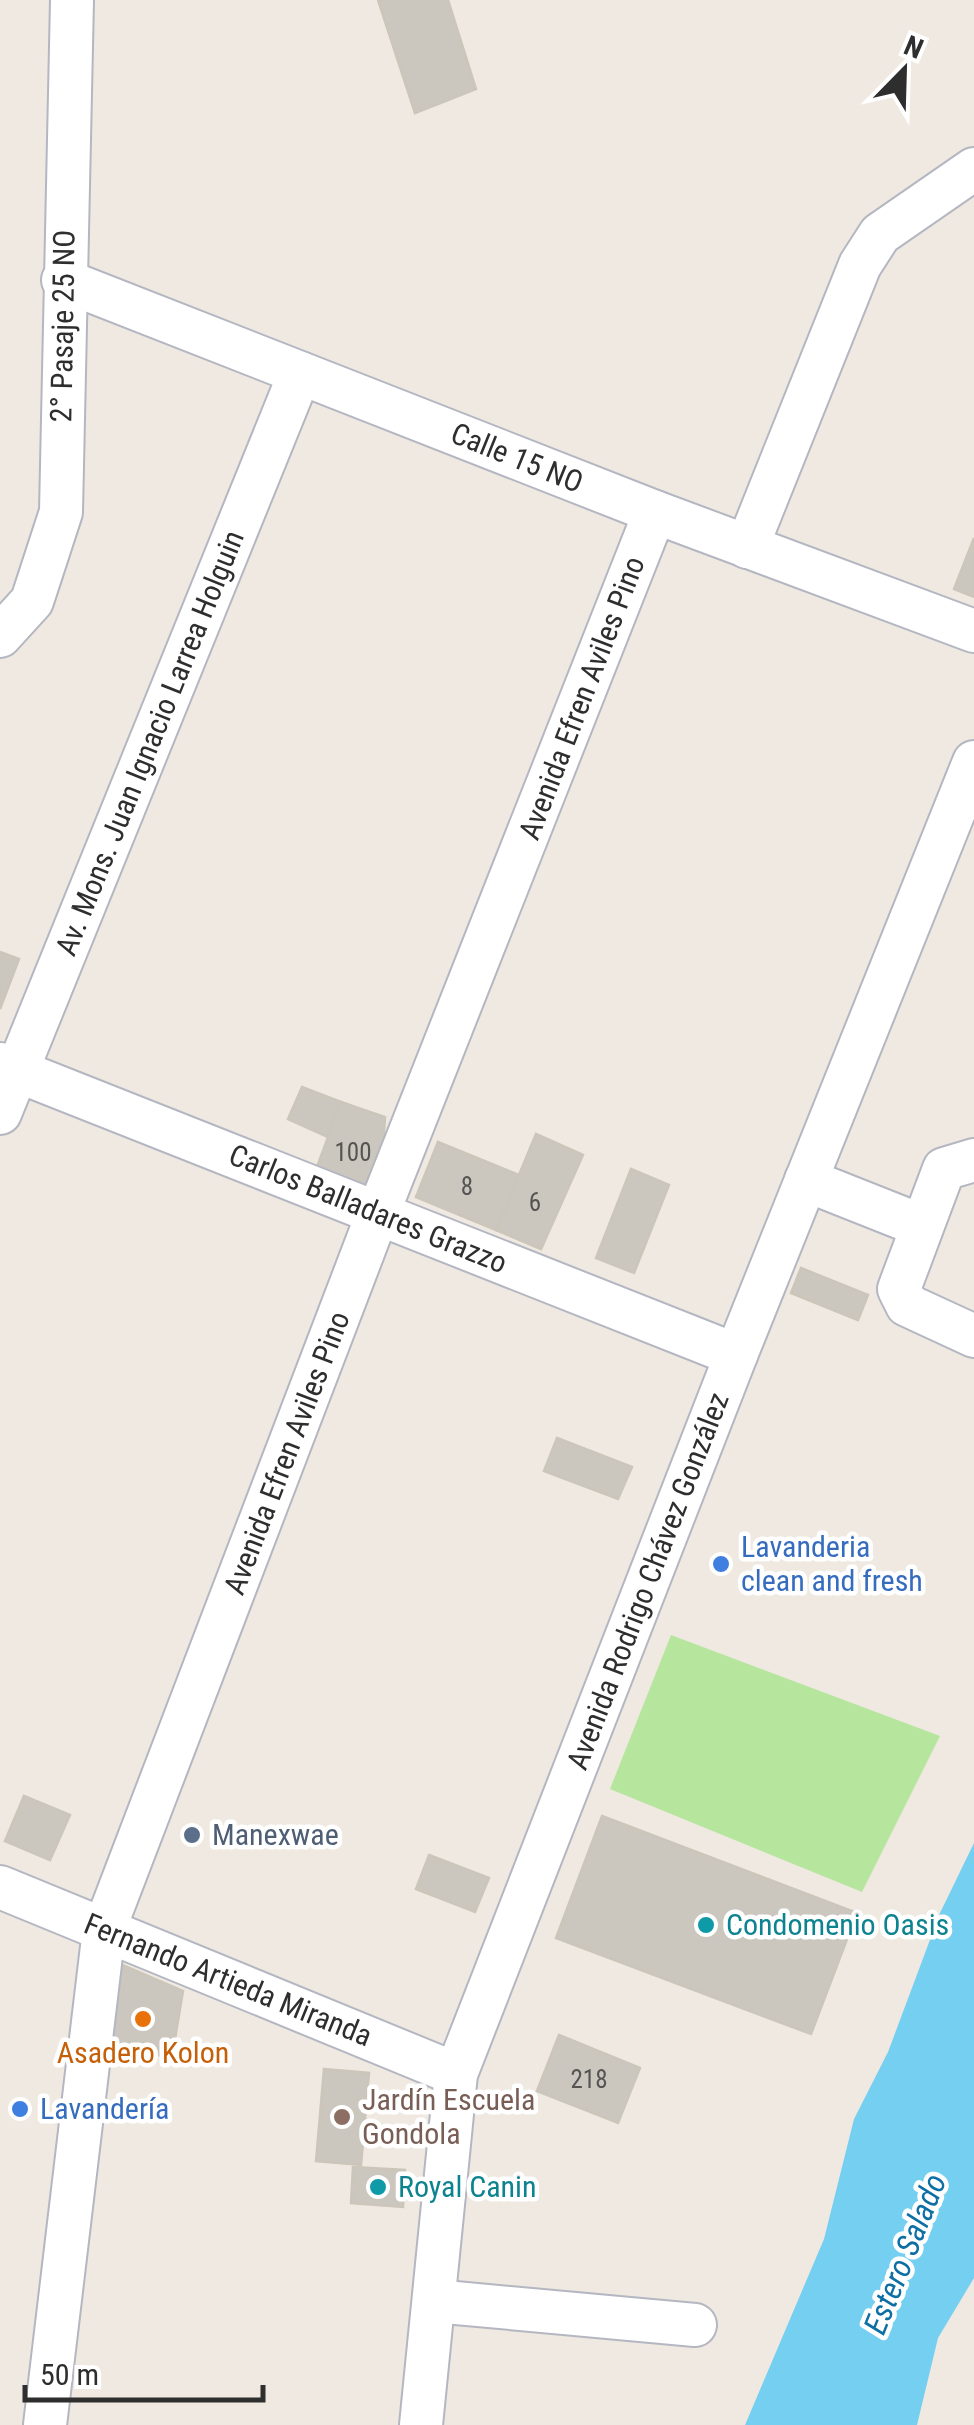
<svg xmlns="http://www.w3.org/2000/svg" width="974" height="2425" font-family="'Roboto Condensed',sans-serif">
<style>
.green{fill:#b6e59e}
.water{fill:#75cff0}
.building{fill:#cbc7bf;stroke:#cbc5ba;stroke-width:2.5}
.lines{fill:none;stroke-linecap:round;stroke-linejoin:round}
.minor-casing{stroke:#b4b7c1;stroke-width:46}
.minor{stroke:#fff;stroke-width:42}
.shop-dot{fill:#3f7fe0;stroke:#fff;stroke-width:4}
.service-dot{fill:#5c6f8a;stroke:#fff;stroke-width:4}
.culture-dot{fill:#0f9aa8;stroke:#fff;stroke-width:4}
.food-dot{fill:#e8710a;stroke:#fff;stroke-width:4}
.education-dot{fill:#8d6e63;stroke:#fff;stroke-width:4}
.labels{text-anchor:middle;stroke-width:9;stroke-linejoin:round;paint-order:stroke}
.number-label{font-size:25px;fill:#555452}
.street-label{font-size:30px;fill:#2e2e2e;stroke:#fff}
.shop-label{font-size:30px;fill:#366cbe;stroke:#fff;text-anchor:start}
.service-label{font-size:30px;fill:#4e5e75;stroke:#fff;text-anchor:start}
.culture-label{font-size:30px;fill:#0d838f;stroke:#fff;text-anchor:start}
.food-label{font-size:30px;fill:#c56008;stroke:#fff}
.education-label{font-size:30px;fill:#785e54;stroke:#fff;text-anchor:start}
.water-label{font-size:32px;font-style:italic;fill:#0d6fa3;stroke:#fff}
</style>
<rect width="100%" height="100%" fill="#efe9e1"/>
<path class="green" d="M 671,1635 L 940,1736 L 862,1892 L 610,1789 Z"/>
<path class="water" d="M 974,1843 L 974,2278 L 938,2338 L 917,2425 L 745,2425 L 824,2239 L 854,2119 L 888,2052 L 940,1913 Z"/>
<g class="building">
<path d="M 378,0 L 448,0 L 476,89 L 415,113 Z"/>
<path d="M 974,538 L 974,597 L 954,589 Z"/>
<path d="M 0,952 L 19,959 L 0,1009 Z"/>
<path d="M 302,1087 L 341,1102 L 328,1137 L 288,1119 Z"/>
<path d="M 341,1102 L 385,1117 L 380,1189 L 370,1197 L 317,1167 Z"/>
<path d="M 536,1134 L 583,1155 L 541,1249 L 496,1230 Z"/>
<path d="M 438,1142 L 519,1175 L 496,1230 L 416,1197 Z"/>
<path d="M 631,1169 L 669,1185 L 634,1273 L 596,1258 Z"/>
<path d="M 801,1268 L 868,1295 L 858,1320 L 791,1293 Z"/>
<path d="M 557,1438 L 632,1467 L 618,1499 L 544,1471 Z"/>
<path d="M 24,1796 L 70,1815 L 50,1860 L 5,1841 Z"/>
<path d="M 602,1816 L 857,1913 L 811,2034 L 556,1938 Z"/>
<path d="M 429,1855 L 489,1878 L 475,1912 L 416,1889 Z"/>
<path d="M 113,1961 L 183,1991 L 172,2057 L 105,2048 Z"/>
<path d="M 559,2035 L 640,2068 L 618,2123 L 537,2091 Z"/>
<path d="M 324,2069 L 369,2073 L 361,2165 L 316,2161 Z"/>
<path d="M 353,2167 L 405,2170 L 403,2207 L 351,2203 Z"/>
</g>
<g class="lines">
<defs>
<g id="minor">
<path d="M 63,280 L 655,512 L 974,631"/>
<path d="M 747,547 L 860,265 L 880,234 L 974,169"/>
<path d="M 0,636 L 32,601 L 61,512 L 72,0"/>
<path d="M 0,1064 L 736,1355"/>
<path d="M 0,1113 L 300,373"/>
<path d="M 974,1160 L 944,1169 L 899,1289 L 907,1305 L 974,1336"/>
<path d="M 806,1180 L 922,1226"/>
<path d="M 0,1887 L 456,2074"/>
<path d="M 434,2301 L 695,2325"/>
<path d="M 45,2425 L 104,1930 L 378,1213 L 655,512"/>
<path d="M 421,2425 L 456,2074 L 736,1355 L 974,762"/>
</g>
</defs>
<use href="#minor" class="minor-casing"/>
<use href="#minor" class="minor"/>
</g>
<g class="shop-dot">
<circle cx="721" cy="1564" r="10"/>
<circle cx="20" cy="2109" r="10"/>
</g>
<circle class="service-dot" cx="192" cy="1835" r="10"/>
<g class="culture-dot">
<circle cx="706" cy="1925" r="10"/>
<circle cx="378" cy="2187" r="10"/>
</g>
<circle class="food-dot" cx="143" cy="2019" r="10"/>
<circle class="education-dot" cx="342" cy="2117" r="10"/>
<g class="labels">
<g class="number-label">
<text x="353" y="1161">100</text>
<text x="467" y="1195">8</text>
<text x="535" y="1211">6</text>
<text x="589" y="2088">218</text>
</g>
<g class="street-label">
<text transform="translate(63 326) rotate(-89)" y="10">2° Pasaje 25 NO</text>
<text transform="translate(517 458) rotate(22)" y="10">Calle 15 NO</text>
<text transform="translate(582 698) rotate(-69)" y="10">Avenida Efren Aviles Pino</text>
<text transform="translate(150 743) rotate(-68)" y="10">Av. Mons. Juan Ignacio Larrea Holguin</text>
<text transform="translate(368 1209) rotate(22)" y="10">Carlos Balladares Grazzo</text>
<text transform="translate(287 1453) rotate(-69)" y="10">Avenida Efren Aviles Pino</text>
<text transform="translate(648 1581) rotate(-69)" y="10">Avenida Rodrigo Chávez González</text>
<text transform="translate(228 1980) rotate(22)" y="10">Fernando Artieda Miranda</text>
</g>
<g class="shop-label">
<text x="741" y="1557">Lavanderia<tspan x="741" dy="34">clean and fresh</tspan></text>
<text x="40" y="2119">Lavandería</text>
</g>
<g class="service-label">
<text x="212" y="1845">Manexwae</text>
</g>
<g class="culture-label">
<text x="726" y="1935">Condomenio Oasis</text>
<text x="398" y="2197">Royal Canin</text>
</g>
<g class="food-label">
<text x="143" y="2063">Asadero Kolon</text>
</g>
<g class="education-label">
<text x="362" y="2110">Jardín Escuela<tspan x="362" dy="34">Gondola</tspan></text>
</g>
<g class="water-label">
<text transform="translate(905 2254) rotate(-68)" y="11">Estero Salado</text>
</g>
</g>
<g transform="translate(904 70) rotate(23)" stroke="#ffffff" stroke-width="8" paint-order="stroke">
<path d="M0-8L18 38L0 25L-18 38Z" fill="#2e2e2e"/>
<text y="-15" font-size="28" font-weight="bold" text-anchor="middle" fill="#2e2e2e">N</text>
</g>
<path d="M25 2385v15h238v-15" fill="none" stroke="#2e2e2e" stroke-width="5"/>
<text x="40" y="2385" font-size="30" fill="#2e2e2e" stroke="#ffffff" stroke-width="8" paint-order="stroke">50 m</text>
</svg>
